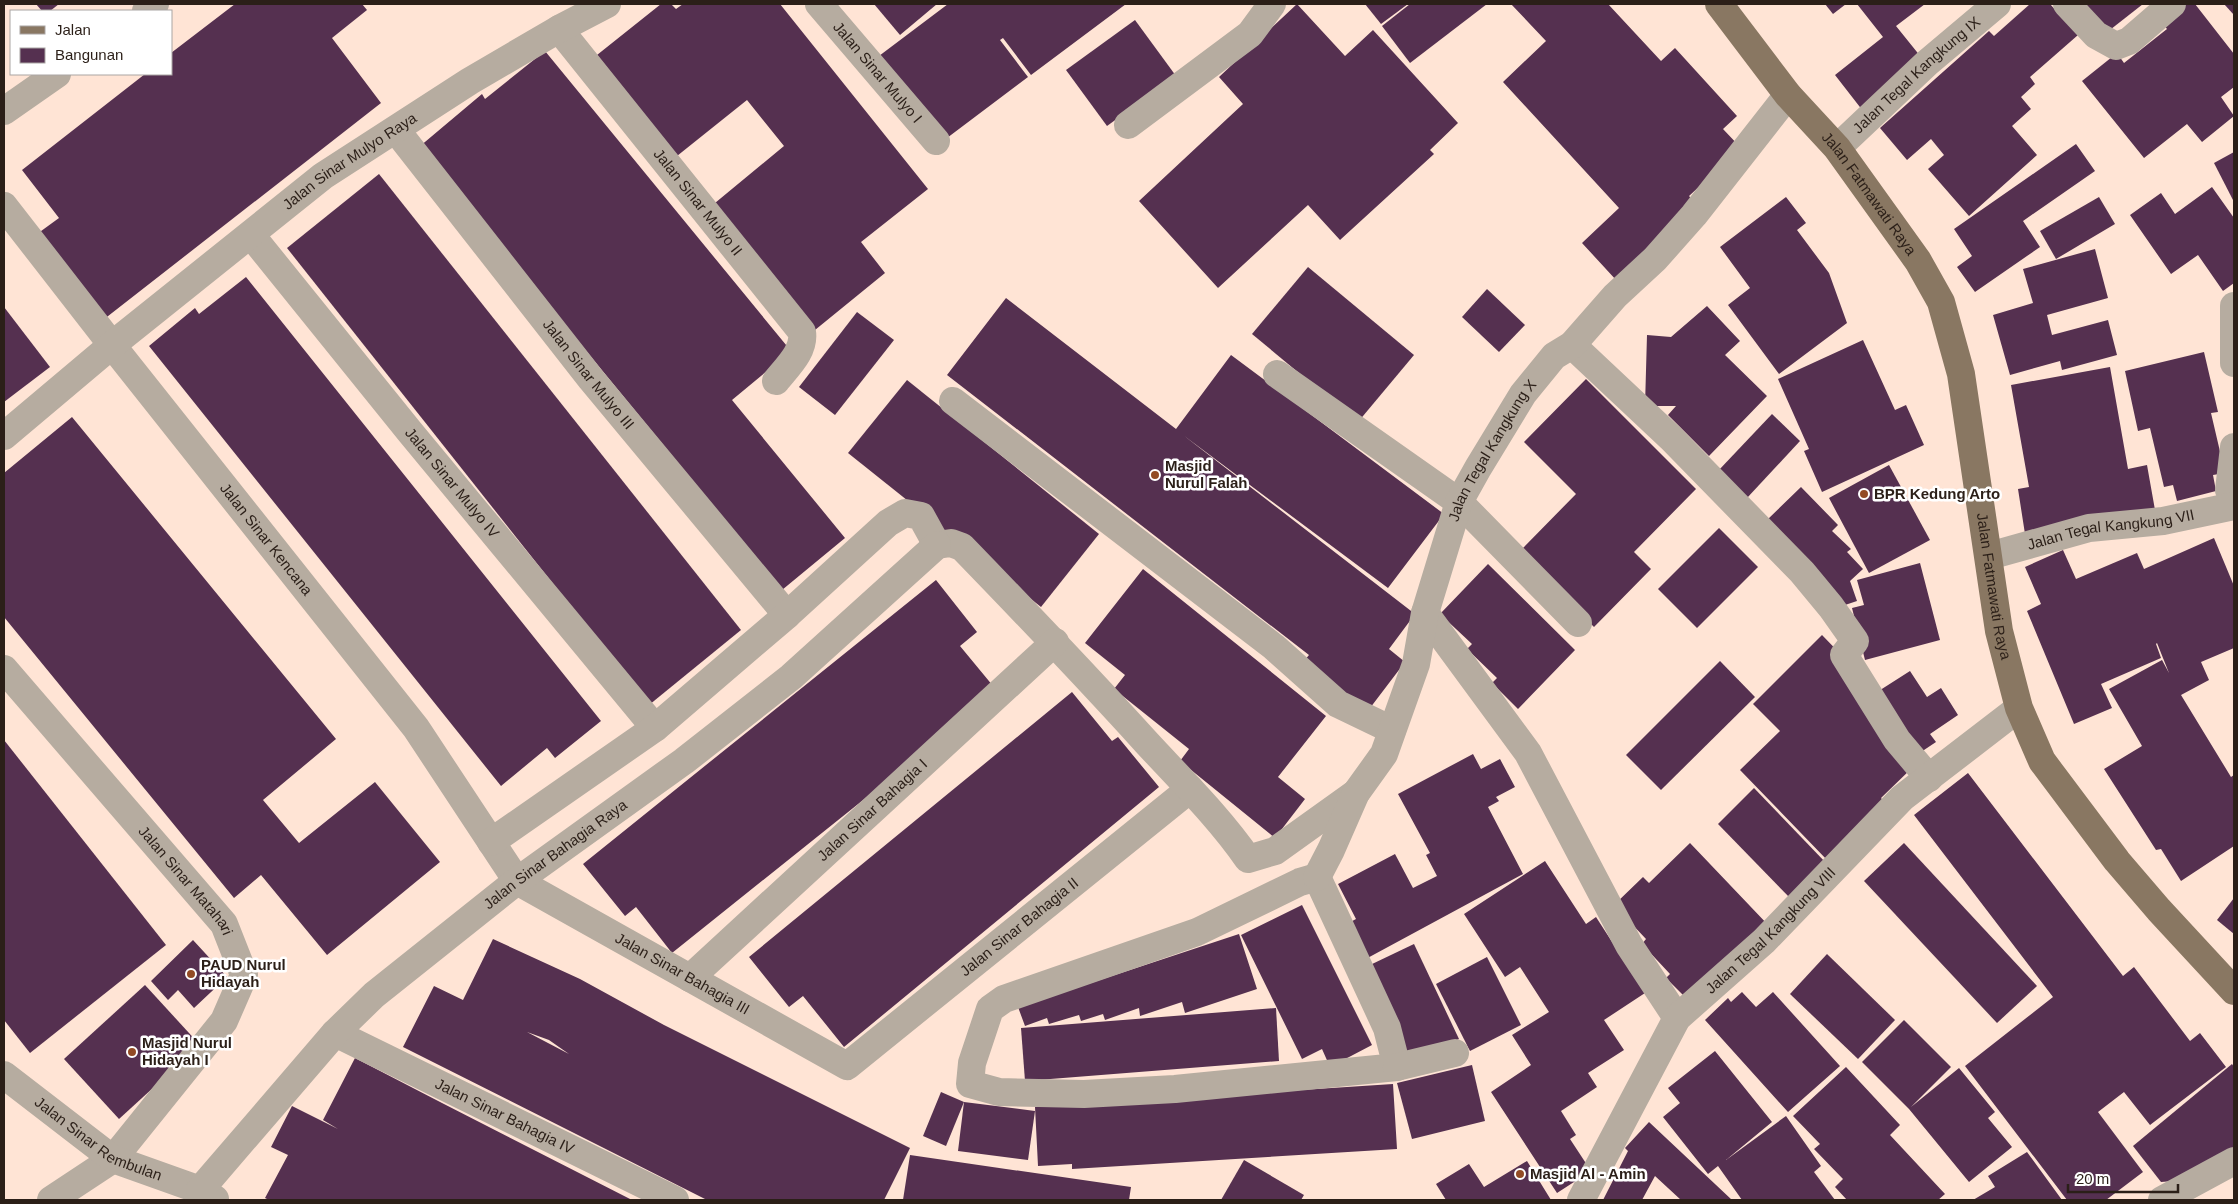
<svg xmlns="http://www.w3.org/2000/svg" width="2238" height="1204" font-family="Arial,sans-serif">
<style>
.building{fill:#553050;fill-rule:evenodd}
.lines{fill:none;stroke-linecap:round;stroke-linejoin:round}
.street{stroke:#b6aca0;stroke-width:28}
.primary{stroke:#897762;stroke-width:28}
.poi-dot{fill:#924b24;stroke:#fff;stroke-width:2}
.labels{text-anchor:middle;stroke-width:5;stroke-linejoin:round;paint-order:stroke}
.street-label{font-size:15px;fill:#2b1f18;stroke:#fff}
.poi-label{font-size:15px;font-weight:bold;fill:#2b1f18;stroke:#fff;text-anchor:start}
</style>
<rect width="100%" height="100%" fill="#ffe4d5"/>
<g class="building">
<path d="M 36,4 L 59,4 L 50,11 L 42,11 Z"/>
<path d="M 235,4 L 362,4 L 367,10 L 332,38 L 381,103 L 103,320 L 37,234 L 59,218 L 22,170 L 145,74 L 171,74 L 171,53 Z"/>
<path d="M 661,4 L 671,4 L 676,9 L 683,4 L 780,4 L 928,189 L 861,242 L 885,273 L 815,330 L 715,203 L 784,146 L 747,100 L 677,156 L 597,55 Z"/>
<path d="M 874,4 L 937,4 L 900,35 Z"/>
<path d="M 948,4 L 1126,4 L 1031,75 L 1003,38 L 1000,40 L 1028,77 L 943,141 L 879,56 Z"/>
<path d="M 1297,4 L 1345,56 L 1373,30 L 1458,123 L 1430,150 L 1434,154 L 1340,240 L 1308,205 L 1218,288 L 1139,201 L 1243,104 L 1219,77 Z"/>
<path d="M 1365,4 L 1408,4 L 1381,24 Z"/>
<path d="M 1410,4 L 1487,4 L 1410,63 L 1382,26 Z"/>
<path d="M 1511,4 L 1608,4 L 1661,61 L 1675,48 L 1737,116 L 1723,129 L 1741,148 L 1689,196 L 1698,206 L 1617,281 L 1582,243 L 1619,208 L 1503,82 L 1546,41 Z"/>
<path d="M 1825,4 L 1846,4 L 1833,14 Z"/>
<path d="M 1857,4 L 1925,4 L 1896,26 L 1925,62 L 1863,111 L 1835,75 L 1883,37 Z"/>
<path d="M 2030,4 L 2050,4 L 2078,35 L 2030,77 L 2035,84 L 2021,97 L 2031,109 L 2012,126 L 2037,155 L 1969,216 L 1928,169 L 1944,155 L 1931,139 L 1907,160 L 1880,128 L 1989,31 L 1994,36 Z"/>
<path d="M 2083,4 L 2143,4 L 2106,33 Z"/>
<path d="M 2180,4 L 2195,4 L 2234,54 L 2234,87 L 2221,97 L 2234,116 L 2202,142 L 2187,124 L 2144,158 L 2082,81 L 2117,53 L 2124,63 L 2167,29 L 2160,20 Z"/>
<path d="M 2224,4 L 2234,4 L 2234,15 Z"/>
<path d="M 1135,20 L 1176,76 L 1107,126 L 1066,70 Z"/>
<path d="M 545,51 L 791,351 L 732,400 L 845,538 L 782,590 L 419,147 L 482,94 L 485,99 Z"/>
<path d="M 2076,144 L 2095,171 L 2023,221 L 2040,247 L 1975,292 L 1957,267 L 1972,256 L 1954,229 Z"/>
<path d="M 2234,152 L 2234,202 L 2214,163 Z"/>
<path d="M 379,174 L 741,630 L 649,705 L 287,248 Z"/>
<path d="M 2212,187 L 2234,218 L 2234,283 L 2223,291 L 2198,255 L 2171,274 L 2130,215 L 2161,193 L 2175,214 Z"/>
<path d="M 1786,197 L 1806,223 L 1797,230 L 1829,273 L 1847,323 L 1779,374 L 1728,305 L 1750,288 L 1720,247 Z"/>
<path d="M 2099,197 L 2115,224 L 2056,259 L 2040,231 Z"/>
<path d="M 2095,249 L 2108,298 L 2047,315 L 2052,335 L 2108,320 L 2117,355 L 2062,370 L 2060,361 L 2010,375 L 1993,315 L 2033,303 L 2023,269 Z"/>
<path d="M 1308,267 L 1414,355 L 1358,422 L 1252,334 Z"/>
<path d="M 246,277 L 601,721 L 555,758 L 547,748 L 501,786 L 149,346 L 195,308 L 199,314 Z"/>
<path d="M 1487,289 L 1525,325 L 1499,352 L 1462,317 Z"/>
<path d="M 1006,298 L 1176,429 L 1231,355 L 1444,514 L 1388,588 L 1183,435 L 1415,614 L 1389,649 L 1405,662 L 1367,712 L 1303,662 L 1309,655 L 947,375 Z"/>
<path d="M 1707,306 L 1740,341 L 1725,355 L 1767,396 L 1709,456 L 1668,415 L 1676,406 L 1645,406 L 1647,335 L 1671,337 Z"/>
<path d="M 4,307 L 50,367 L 4,402 Z"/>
<path d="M 857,312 L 894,340 L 835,415 L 799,387 Z"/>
<path d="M 1863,340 L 1895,410 L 1906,405 L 1924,445 L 1822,492 L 1804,451 L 1809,449 L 1778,379 Z"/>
<path d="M 2204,352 L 2218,412 L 2211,413 L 2225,473 L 2213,475 L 2216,491 L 2177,501 L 2173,485 L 2164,487 L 2150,428 L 2138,431 L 2125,371 Z"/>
<path d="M 2110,367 L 2128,469 L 2147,465 L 2155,510 L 2025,534 L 2018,489 L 2029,487 L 2011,385 Z"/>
<path d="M 1586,379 L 1696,489 L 1634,552 L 1651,569 L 1594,627 L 1519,552 L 1576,494 L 1524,442 Z"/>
<path d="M 907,380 L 1099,534 L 1041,607 L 848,453 Z"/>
<path d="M 1772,414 L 1800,441 L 1747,498 L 1718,471 Z"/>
<path d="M 72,417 L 336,739 L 263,800 L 299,843 L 375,782 L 440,862 L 327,955 L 261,875 L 234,898 L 4,617 L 4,473 Z"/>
<path d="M 1889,465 L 1930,540 L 1869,573 L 1829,498 Z"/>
<path d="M 1801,487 L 1838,525 L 1832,531 L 1851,549 L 1847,552 L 1863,569 L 1850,581 L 1857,601 L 1836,608 L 1766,521 Z"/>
<path d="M 1719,528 L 1758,567 L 1697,628 L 1658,589 Z"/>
<path d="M 2214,538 L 2234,586 L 2234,648 L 2201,662 L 2209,680 L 2181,695 L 2231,777 L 2234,775 L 2234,846 L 2181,881 L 2161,849 L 2156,850 L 2104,769 L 2142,746 L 2109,689 L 2162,660 L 2169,673 L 2157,643 L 2156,644 L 2161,658 L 2101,684 L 2112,708 L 2074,724 L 2027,611 L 2041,604 L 2025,567 L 2063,550 L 2076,579 L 2137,553 L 2144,569 Z"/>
<path d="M 1920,563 L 1940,640 L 1865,660 L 1852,608 L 1864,605 L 1857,580 Z"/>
<path d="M 1488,564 L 1575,650 L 1518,709 L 1492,683 L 1497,678 L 1467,649 L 1472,644 L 1440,614 Z"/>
<path d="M 1143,569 L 1326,716 L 1278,777 L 1305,799 L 1275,838 L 1180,761 L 1189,749 L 1114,689 L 1125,675 L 1085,643 Z"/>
<path d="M 936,580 L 977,632 L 960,646 L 998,692 L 672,953 L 636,907 L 625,916 L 583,864 Z"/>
<path d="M 1822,635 L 1855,669 L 1915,765 L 1881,798 L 1886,804 L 1828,861 L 1740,770 L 1780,731 L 1753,704 Z"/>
<path d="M 1720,661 L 1755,697 L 1661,790 L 1626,755 Z"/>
<path d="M 1910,671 L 1927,697 L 1941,688 L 1958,715 L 1930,734 L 1936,742 L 1915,756 L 1874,694 Z"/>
<path d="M 1072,692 L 1112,741 L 1118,737 L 1159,787 L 844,1047 L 803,996 L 789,1007 L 749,957 Z"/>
<path d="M 4,740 L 166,945 L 30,1053 L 4,1020 Z"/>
<path d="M 1473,754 L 1481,769 L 1500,759 L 1515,787 L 1496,797 L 1499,801 L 1488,807 L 1523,874 L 1362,961 L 1343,926 L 1356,919 L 1338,884 L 1395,854 L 1413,888 L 1437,876 L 1426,855 L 1430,853 L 1398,794 Z"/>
<path d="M 1968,773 L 2123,976 L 2134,967 L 2190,1041 L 2200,1033 L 2226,1067 L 2150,1125 L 2124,1092 L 2098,1112 L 2143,1172 L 2106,1200 L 2067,1200 L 1965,1066 L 2053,997 L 1914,815 Z"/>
<path d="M 1754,788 L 1827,864 L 1791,899 L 1718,824 Z"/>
<path d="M 1690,843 L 1770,927 L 1691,1003 L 1666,978 L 1670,974 L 1642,944 L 1646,939 L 1614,905 L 1643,877 L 1649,883 Z"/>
<path d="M 1904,843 L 2037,986 L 1997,1023 L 1864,881 Z"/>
<path d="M 1545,861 L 1586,924 L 1596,917 L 1645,993 L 1604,1020 L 1624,1050 L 1588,1073 L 1597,1087 L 1561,1111 L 1576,1135 L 1570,1139 L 1591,1171 L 1557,1193 L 1491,1092 L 1531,1065 L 1512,1035 L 1549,1012 L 1520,967 L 1505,977 L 1464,914 Z"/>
<path d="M 2234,898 L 2234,934 L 2217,920 Z"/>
<path d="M 1302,905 L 1372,1045 L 1330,1067 L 1322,1049 L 1302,1059 L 1241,935 Z"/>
<path d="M 1239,934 L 1257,989 L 1185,1013 L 1182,1002 L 1140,1016 L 1139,1008 L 1105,1020 L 1103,1014 L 1081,1021 L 1079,1015 L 1049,1024 L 1047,1018 L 1025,1026 L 1018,1007 Z"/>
<path d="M 493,939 L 580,979 L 664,1025 L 910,1148 L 884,1200 L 707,1200 L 403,1047 L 434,986 L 463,1000 ZM 527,1032 L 549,1040 L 569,1054 Z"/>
<path d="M 193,940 L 227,977 L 194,1008 L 178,990 L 168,1000 L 151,981 Z"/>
<path d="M 1414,944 L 1459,1039 L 1410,1062 L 1370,965 Z"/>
<path d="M 1827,954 L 1895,1020 L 1858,1059 L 1790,994 Z"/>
<path d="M 1487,957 L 1521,1025 L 1470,1051 L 1436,984 Z"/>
<path d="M 145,985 L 200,1045 L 119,1119 L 64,1059 Z"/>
<path d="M 1742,992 L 1756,1007 L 1773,992 L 1840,1066 L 1788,1112 L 1705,1020 L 1728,998 L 1731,1002 Z"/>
<path d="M 1276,1008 L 1279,1061 L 1025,1081 L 1021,1028 Z"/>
<path d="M 1904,1020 L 1951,1067 L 1911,1107 L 1959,1068 L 1995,1112 L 1988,1118 L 2012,1147 L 1969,1182 L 1909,1109 L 1862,1062 Z"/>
<path d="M 1715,1051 L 1772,1122 L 1726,1160 L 1786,1116 L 1821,1166 L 1814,1172 L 1835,1200 L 1742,1200 L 1718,1166 L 1708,1174 L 1663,1117 L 1680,1103 L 1668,1088 Z"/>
<path d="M 355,1058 L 442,1103 L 632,1200 L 269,1200 L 265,1198 L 288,1155 L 271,1147 L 292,1106 L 338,1129 L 323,1120 Z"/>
<path d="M 2232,1064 L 2234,1067 L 2234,1154 L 2186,1180 L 2161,1182 L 2133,1146 Z"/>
<path d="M 1472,1065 L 1485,1121 L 1412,1139 L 1397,1083 Z"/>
<path d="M 1846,1067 L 1900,1125 L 1890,1135 L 1945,1194 L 1938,1200 L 1847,1200 L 1835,1187 L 1843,1179 L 1814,1149 L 1820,1144 L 1793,1116 Z"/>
<path d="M 1393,1084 L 1397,1149 L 1072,1169 L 1072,1164 L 1038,1166 L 1035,1107 Z"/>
<path d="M 941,1092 L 964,1102 L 946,1146 L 923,1136 Z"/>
<path d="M 964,1102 L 1035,1111 L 1028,1160 L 958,1151 Z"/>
<path d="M 1649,1122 L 1732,1200 L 1681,1200 L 1655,1176 L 1642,1200 L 1603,1200 L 1628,1151 L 1625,1148 Z"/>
<path d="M 2027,1152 L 2062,1200 L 1973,1200 L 1995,1187 L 1988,1176 Z"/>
<path d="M 910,1155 L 1131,1187 L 1129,1200 L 903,1200 Z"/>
<path d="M 1244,1160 L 1304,1195 L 1301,1200 L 1221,1200 Z"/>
<path d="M 1527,1161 L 1551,1200 L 1446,1200 L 1436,1184 L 1469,1164 L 1484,1187 Z"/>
</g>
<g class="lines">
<g class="street">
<path id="s1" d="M 819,4 L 936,141"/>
<path d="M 2067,4 L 2096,35 L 2116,46 L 2129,41 L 2172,4"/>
<path d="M 146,11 L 155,4"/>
<path id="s2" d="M 559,29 L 802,332 C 805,351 787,367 776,381"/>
<path d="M 4,111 L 57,74"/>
<path d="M 1128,125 L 1250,34 L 1272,4"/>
<path id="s3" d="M 396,130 L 591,379 L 787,615"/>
<path id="s4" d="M 1837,148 L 1927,63 L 1997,4"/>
<path id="s5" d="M 4,206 L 119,354 L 416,728 L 517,881 L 847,1066 L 1190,789"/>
<path id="s6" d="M 251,235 L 410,432 L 655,728"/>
<path d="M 2234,306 L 2234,363"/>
<path d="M 1572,345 L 1671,438 L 1802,572 L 1831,607 L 1855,641 L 1844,655 L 1897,740 L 1929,778"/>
<path d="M 1277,374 L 1459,502 L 1578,623"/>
<path d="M 953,401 L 1274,647 L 1338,704 L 1392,730"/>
<path id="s7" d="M 4,436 L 112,345 L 323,176 L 470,81 L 559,29 L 607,4"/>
<path d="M 2234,447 L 2229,490 L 2234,503"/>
<path d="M 937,545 L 951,543 L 962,547 C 1024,611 1086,676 1146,742 C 1181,780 1219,817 1248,859 L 1275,851 L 1356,793"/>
<path id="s8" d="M 1989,556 L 2089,528 L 2163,521 L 2234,506"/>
<path d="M 1425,613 L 1528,753 L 1629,945 L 1677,1018"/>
<path id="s9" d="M 4,669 L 224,924 L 244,975 L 224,1021 L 113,1159 L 51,1200"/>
<path d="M 491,842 L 655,728 L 787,615 L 888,523 L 905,513 L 921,516 L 937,545"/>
<path d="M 1317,877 L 1387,1028 L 1397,1067 L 1175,1089 L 1084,1094 L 999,1092 L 970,1084 L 972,1063 L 990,1009 L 1004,999 L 1197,932 L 1300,882 Z"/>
<path id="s10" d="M 1317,877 L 1331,850 L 1356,793 L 1384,754 L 1416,664 L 1425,613 L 1459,502 L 1478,468 L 1523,394 L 1554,356 L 1572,345 L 1615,296 L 1655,259 L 1694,215 L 1788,95"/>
<path id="s11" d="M 690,978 L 1055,642"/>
<path id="s12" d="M 335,1033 L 675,1200"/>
<path d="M 1397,1067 L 1455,1053"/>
<path id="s13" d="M 4,1075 L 113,1159 L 200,1190 L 215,1199"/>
<path id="s14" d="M 200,1190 L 335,1033 L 374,995 L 517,881 L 684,761 L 791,677 L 937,545"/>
<path id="s15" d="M 1581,1200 L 1677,1018 L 1764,941 L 1902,798 L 2019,708"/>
<path d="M 2162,1200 L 2234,1161"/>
</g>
<path class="primary" id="s16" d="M 1719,4 L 1788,95 L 1837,148 L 1918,261 L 1941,302 L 1961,374 L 1999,631 L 2019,708 L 2042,761 L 2117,861 L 2159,910 L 2234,991"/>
</g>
<g class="poi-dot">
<circle cx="1155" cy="475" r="5"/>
<circle cx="1864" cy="494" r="5"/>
<circle cx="191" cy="974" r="5"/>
<circle cx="132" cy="1052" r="5"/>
<circle cx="1520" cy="1174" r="5"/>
</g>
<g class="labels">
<g class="street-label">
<text dy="5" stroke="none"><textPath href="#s1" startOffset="90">Jalan Sinar Mulyo I</textPath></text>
<text dy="5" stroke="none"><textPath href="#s4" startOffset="108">Jalan Tegal Kangkung IX</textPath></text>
<text dy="5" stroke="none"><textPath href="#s7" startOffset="442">Jalan Sinar Mulyo Raya</textPath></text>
<text dy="5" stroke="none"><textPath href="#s16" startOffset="242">Jalan Fatmawati Raya</textPath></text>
<text dy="5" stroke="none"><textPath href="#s2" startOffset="222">Jalan Sinar Mulyo II</textPath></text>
<text dy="5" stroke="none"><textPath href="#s3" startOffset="311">Jalan Sinar Mulyo III</textPath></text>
<text dy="5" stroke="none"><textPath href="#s10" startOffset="465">Jalan Tegal Kangkung X</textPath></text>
<text dy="5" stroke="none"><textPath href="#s6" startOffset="319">Jalan Sinar Mulyo IV</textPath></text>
<text dy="5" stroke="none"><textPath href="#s8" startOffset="125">Jalan Tegal Kangkung VII</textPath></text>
<text dy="5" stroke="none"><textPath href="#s5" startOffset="424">Jalan Sinar Kencana</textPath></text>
<text dy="5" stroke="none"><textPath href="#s16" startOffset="662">Jalan Fatmawati Raya</textPath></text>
<text dy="5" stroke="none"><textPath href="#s11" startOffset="248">Jalan Sinar Bahagia I</textPath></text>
<text dy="5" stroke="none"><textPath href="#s14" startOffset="491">Jalan Sinar Bahagia Raya</textPath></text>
<text dy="5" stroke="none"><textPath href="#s9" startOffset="279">Jalan Sinar Matahari</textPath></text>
<text dy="5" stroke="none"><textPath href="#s5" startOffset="1448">Jalan Sinar Bahagia II</textPath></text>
<text dy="5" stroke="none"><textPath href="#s15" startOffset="334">Jalan Tegal Kangkung VIII</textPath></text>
<text dy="5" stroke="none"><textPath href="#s5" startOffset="1038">Jalan Sinar Bahagia III</textPath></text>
<text dy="5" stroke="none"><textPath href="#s12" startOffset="189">Jalan Sinar Bahagia IV</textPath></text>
<text dy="5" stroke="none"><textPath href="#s13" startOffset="115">Jalan Sinar Rembulan</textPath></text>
</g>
<g class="poi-label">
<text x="1165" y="471">Masjid<tspan x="1165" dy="17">Nurul Falah</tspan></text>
<text x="1874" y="499">BPR Kedung Arto</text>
<text x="201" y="970">PAUD Nurul<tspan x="201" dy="17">Hidayah</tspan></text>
<text x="142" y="1048">Masjid Nurul<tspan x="142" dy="17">Hidayah I</tspan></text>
<text x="1530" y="1179">Masjid Al - Amin</text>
</g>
</g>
<rect width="2238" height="1204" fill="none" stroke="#2b1f18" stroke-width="10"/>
<rect x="10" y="10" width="162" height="65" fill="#ffffff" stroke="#aaa5a3"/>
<rect x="20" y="26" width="25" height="8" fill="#897762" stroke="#aaa5a3"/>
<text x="55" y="35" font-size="15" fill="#2b1f18">Jalan</text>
<rect x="20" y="48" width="25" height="15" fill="#553050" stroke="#aaa5a3"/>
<text x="55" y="60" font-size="15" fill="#2b1f18">Bangunan</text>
<path d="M2068 1184v8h110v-8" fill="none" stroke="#2b1f18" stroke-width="2.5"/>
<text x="2076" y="1184" font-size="15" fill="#2b1f18" stroke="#ffffff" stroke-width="4" paint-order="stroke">20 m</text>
</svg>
